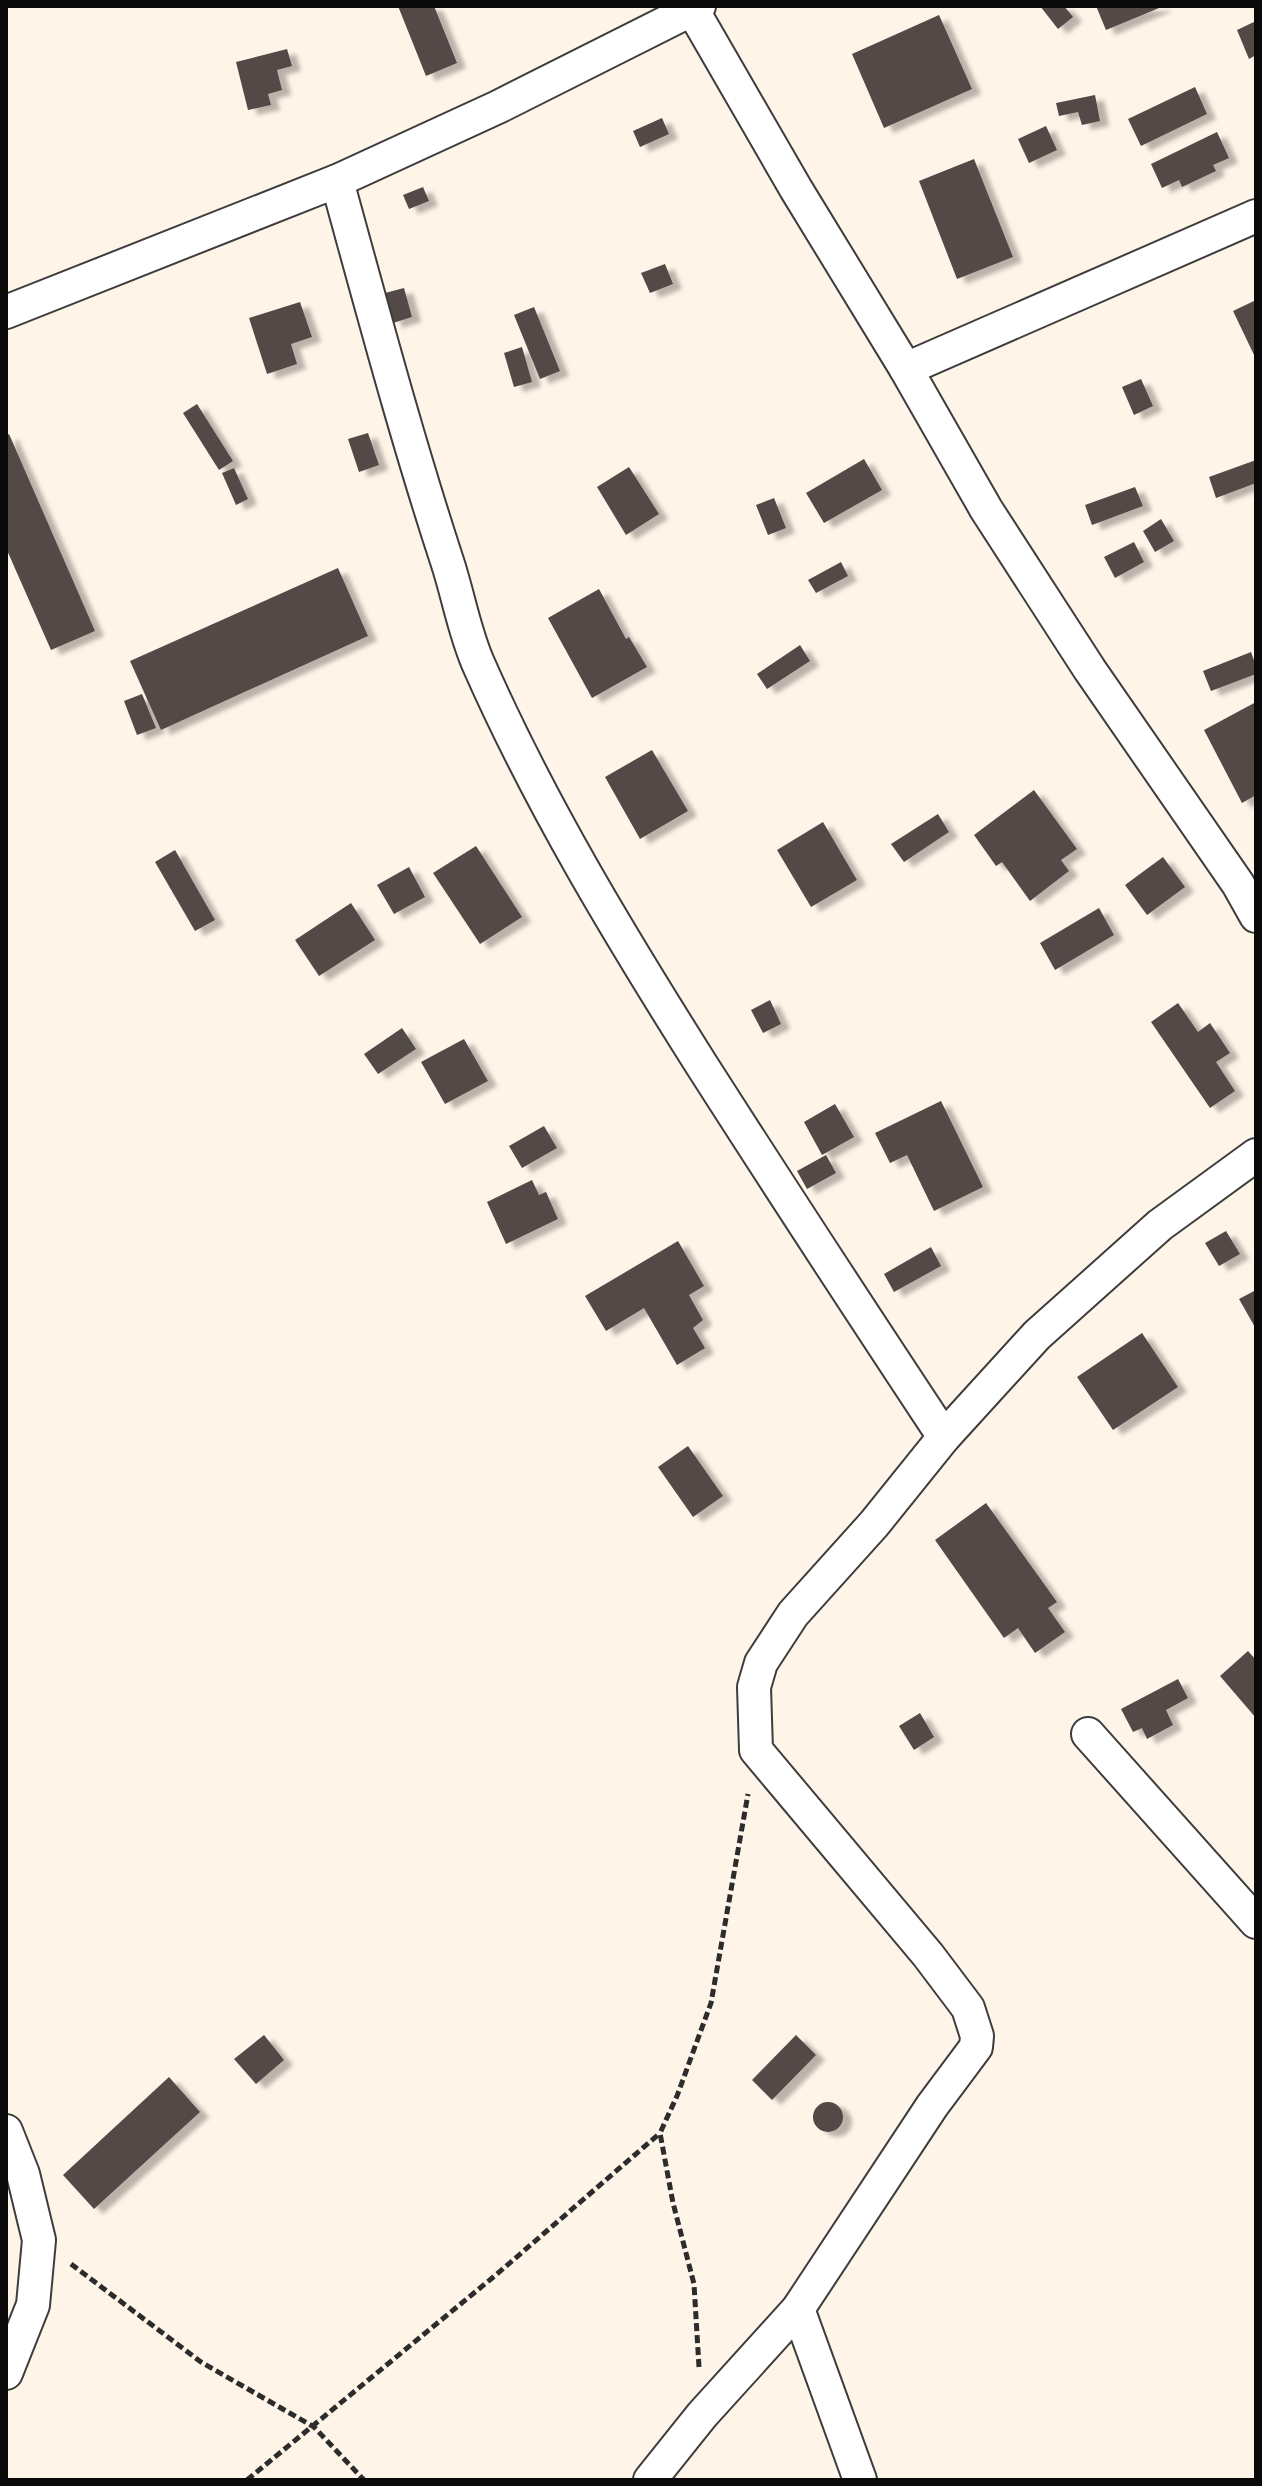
<svg xmlns="http://www.w3.org/2000/svg" width="1262" height="2486" font-family="'PT Serif',serif">
  <style>
    .building { fill: #534847; filter: url(#shadow) }
    .lines { fill: none; stroke-linecap: round; stroke-linejoin: round }
    .street-casing { stroke: #3d3d3d; stroke-width: 36 }
    .path { stroke: #2c2c2c; stroke-width: 5; stroke-dasharray: 8 4; stroke-linecap: butt }
    .street { stroke: #fff; stroke-width: 32 }
  </style>
  <defs>
    <filter id="shadow"><feDropShadow dx="9" dy="5" stdDeviation="2" flood-color="#0004"/></filter>
  </defs>
  <rect width="100%" height="100%" fill="#fff4e8"/>
  <g class="building">
    <path d="M398 6H434L457 63 426 76Z"/>
    <path d="M1040 6H1064L1073 17 1058 29Z"/>
    <path d="M1096 6H1164L1106 30Z"/>
    <path d="M939 15 972 89 884 128 852 54Z"/>
    <path d="M1256 21V55L1249 59 1237 30Z"/>
    <path d="M287 49 292 66 277 70 282 90 268 94 271 105 248 110 236 62Z"/>
    <path d="M1195 87 1207 114 1141 146 1128 119Z"/>
    <path d="M1095 95 1100 121 1082 125 1078 112 1059 116 1056 103Z"/>
    <path d="M662 118 669 134 640 147 633 131Z"/>
    <path d="M1046 126 1057 150 1029 163 1018 139Z"/>
    <path d="M1217 132 1229 158 1213 165 1216 171 1182 187 1179 180 1162 188 1151 164Z"/>
    <path d="M974 159 1013 257 957 279 919 181Z"/>
    <path d="M423 187 429 201 409 209 403 195Z"/>
    <path d="M665 264 673 284 650 293 641 273Z"/>
    <path d="M404 288 412 317 393 323 385 293Z"/>
    <path d="M1256 300V359L1233 311Z"/>
    <path d="M300 302 312 337 291 344 297 364 267 374 249 318Z"/>
    <path d="M534 307 560 371 540 379 514 315Z"/>
    <path d="M522 347 532 382 514 387 504 353Z"/>
    <path d="M1141 379 1153 406 1134 415 1122 387Z"/>
    <path d="M197 404 233 461 219 470 183 413Z"/>
    <path d="M368 433 379 465 359 472 348 439Z"/>
    <path d="M9 434 95 631 51 650 6 548V436Z"/>
    <path d="M864 459 882 490 824 523 806 493Z"/>
    <path d="M1256 460V483L1216 498 1209 477Z"/>
    <path d="M629 467 659 514 626 535 597 487Z"/>
    <path d="M234 468 248 499 236 505 222 473Z"/>
    <path d="M1135 487 1143 506 1092 525 1085 505Z"/>
    <path d="M774 498 786 528 768 535 756 505Z"/>
    <path d="M1161 519 1174 541 1155 552 1143 531Z"/>
    <path d="M1134 542 1144 562 1115 578 1104 557Z"/>
    <path d="M841 562 848 576 816 593 808 580Z"/>
    <path d="M338 568 368 636 161 730 130 661Z"/>
    <path d="M599 589 626 639 629 637 647 667 592 698 548 618Z"/>
    <path d="M800 645 810 661 767 689 757 674Z"/>
    <path d="M1251 652 1256 666V674L1211 691 1203 671Z"/>
    <path d="M142 694 156 728 137 735 124 701Z"/>
    <path d="M1256 702V795L1242 803 1204 730Z"/>
    <path d="M652 750 688 811 640 839 605 777Z"/>
    <path d="M1034 790 1077 849 1061 860 1069 871 1030 901 1002 862 996 866 974 835Z"/>
    <path d="M938 814 949 832 904 862 891 844Z"/>
    <path d="M823 822 857 880 811 907 777 850Z"/>
    <path d="M476 846 522 917 480 944 433 873Z"/>
    <path d="M175 850 215 920 195 931 155 862Z"/>
    <path d="M1163 857 1185 887 1147 915 1125 885Z"/>
    <path d="M409 867 425 897 394 914 377 885Z"/>
    <path d="M351 903 375 940 319 976 295 940Z"/>
    <path d="M1099 908 1114 935 1055 970 1040 943Z"/>
    <path d="M770 1000 781 1024 763 1033 751 1010Z"/>
    <path d="M1178 1003 1198 1032 1210 1023 1230 1053 1216 1062 1235 1091 1210 1108 1151 1022Z"/>
    <path d="M402 1028 416 1049 378 1074 364 1054Z"/>
    <path d="M464 1039 488 1081 445 1104 421 1062Z"/>
    <path d="M941 1101 983 1187 934 1211 907 1155 890 1163 875 1133Z"/>
    <path d="M835 1104 854 1137 822 1155 804 1122Z"/>
    <path d="M544 1126 557 1148 522 1168 509 1146Z"/>
    <path d="M826 1155 836 1173 807 1189 797 1171Z"/>
    <path d="M532 1180 539 1195 546 1192 558 1219 506 1244 487 1202Z"/>
    <path d="M1226 1231 1240 1254 1219 1266 1205 1243Z"/>
    <path d="M678 1241 704 1286 689 1295 703 1320 693 1328 705 1348 677 1365 644 1308 606 1331 585 1296Z"/>
    <path d="M931 1247 941 1266 894 1292 884 1274Z"/>
    <path d="M1256 1290V1329L1239 1299Z"/>
    <path d="M1142 1333 1178 1387 1113 1430 1077 1377Z"/>
    <path d="M688 1446 723 1496 693 1517 658 1467Z"/>
    <path d="M986 1503 1057 1602 1048 1608 1065 1632 1035 1653 1018 1628 1004 1638 935 1540Z"/>
    <path d="M1248 1651 1256 1660V1718L1220 1676Z"/>
    <path d="M1178 1679 1188 1698 1166 1710 1173 1725 1147 1739 1142 1728 1133 1732 1121 1709Z"/>
    <path d="M920 1713 934 1737 914 1750 899 1726Z"/>
    <path d="M264 2035 284 2060 256 2084 234 2059Z"/>
    <path d="M796 2035 816 2055 772 2100 752 2080Z"/>
    <path d="M169 2077 200 2112 94 2209 63 2175Z"/>
    <circle cx="828" cy="2117" r="15"/>
  </g>
  <g class="lines">
    <defs>
      <g id="street">
        <path d="M692 9 796 189 906 369 986 509 1090 670 1238 884 1256 916"/>
        <path d="M337 181C372 308 406 436 447 561 458 594 464 631 478 663 540 804 619 934 701 1064 781 1189 862 1313 944 1437"/>
        <path d="M6 312 337 181 498 107 699 6"/>
        <path d="M906 369 1256 216"/>
        <path d="M1088 1734 1256 1922"/>
        <path d="M6 2131 23 2174 39 2240 33 2305 6 2373"/>
        <path d="M798 2309 860 2480"/>
        <path d="M650 2480 702 2415 798 2309 932 2106 976 2047 977 2036 968 2008 928 1955 756 1750 754 1687 761 1663 793 1614 874 1524 944 1437 1037 1335 1160 1225 1256 1155"/>
      </g>
    </defs>
    <use href="#street" class="street-casing"/>
    <g class="path">
      <path d="M71 2264 201 2362 314 2427 364 2480"/>
      <path d="M699 2367 694 2284 673 2203 660 2133 677 2096 711 2003 748 1794"/>
      <path d="M247 2480 497 2274 659 2134"/>
    </g>
    <use href="#street" class="street"/>
  </g>
  <rect width="1262" height="2486" fill="none" stroke="#0a0a0a" stroke-width="16"/>
</svg>
